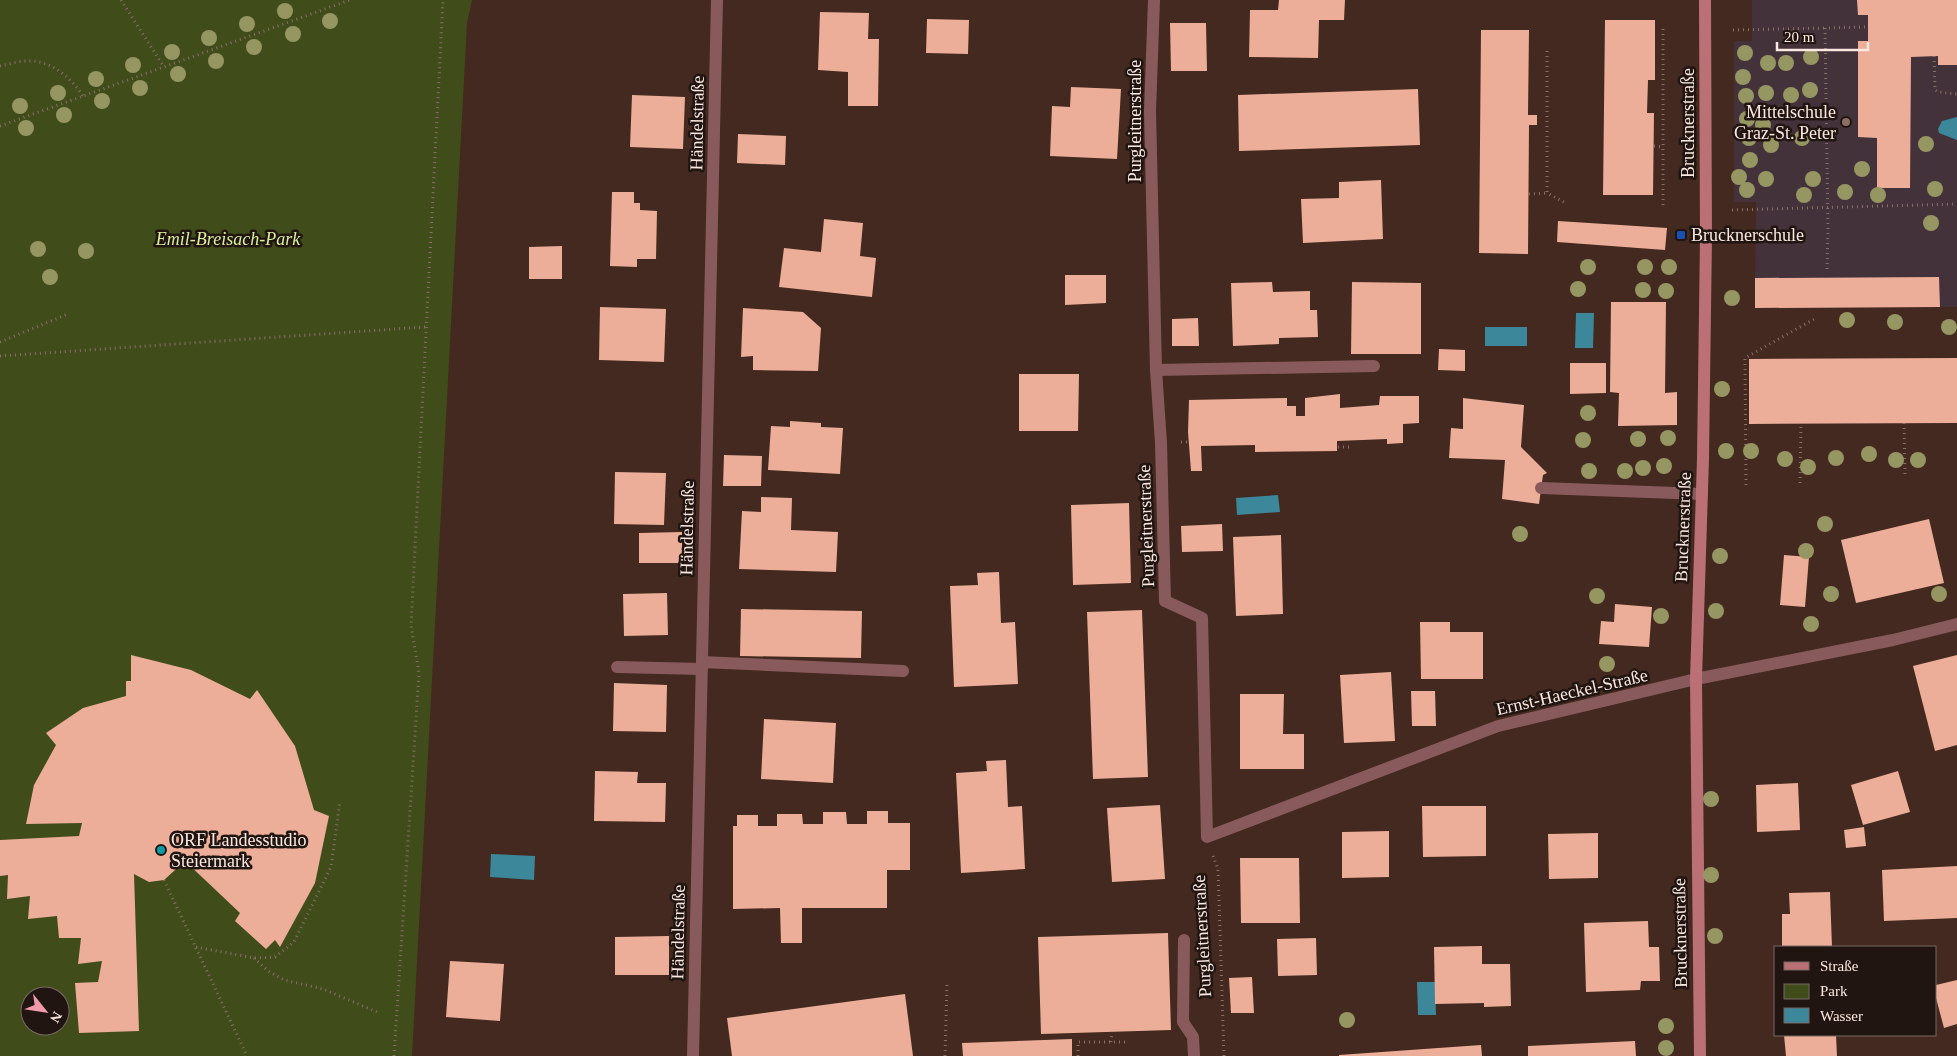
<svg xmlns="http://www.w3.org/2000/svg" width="1957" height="1056" font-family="Georgia,serif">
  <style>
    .education { fill: #44323b }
    .green { fill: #414c1b; fill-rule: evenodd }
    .water { fill: #3c879a }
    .building { fill: #ecae98 }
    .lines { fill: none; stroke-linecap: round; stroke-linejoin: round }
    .path { stroke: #877067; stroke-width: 3; stroke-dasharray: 1 4; stroke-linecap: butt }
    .service { stroke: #895a5c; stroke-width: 12 }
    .minor { stroke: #895a5c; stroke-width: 12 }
    .secondary { stroke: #ba7074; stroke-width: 12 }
    .tree { fill: #969663 }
    .education-dot { fill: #8d6e63; stroke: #211511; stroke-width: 2 }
    .transit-dot { fill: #1a4fb4; stroke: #211511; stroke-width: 2 }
    .culture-dot { fill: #0f9aa8; stroke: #211511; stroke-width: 2 }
    .labels { text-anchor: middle; stroke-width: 5; stroke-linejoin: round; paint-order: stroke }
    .poi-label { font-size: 18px; fill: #fae8e1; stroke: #211511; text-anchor: start }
    .street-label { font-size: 18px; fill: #fae8e1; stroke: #211511 }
    .park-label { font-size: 18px; font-style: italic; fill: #d9ef9b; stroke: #211511 }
  </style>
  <rect width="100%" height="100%" fill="#43291f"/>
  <path class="education" d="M1752 0H1957V307L1755 308 1756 202H1734V41H1752Z"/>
  <path class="green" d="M0 0H472L467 23 412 1056H0ZM30 996H60V1026H30Z"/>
  <g class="water">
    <path d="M1957 117V140L1939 133 1938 129 1942 121Z"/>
    <path d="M1576 313H1594L1593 348H1575Z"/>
    <rect x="1485" y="327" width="42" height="19"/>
    <path d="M1278 495 1280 512 1237 515 1236 498Z"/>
    <path d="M491 854 535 856 534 880 490 877Z"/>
    <path d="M1417 982H1435L1436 1015H1418Z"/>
  </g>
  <g class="building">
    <path d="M1279 0H1345L1344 20H1319L1318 58 1249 57 1250 10H1278Z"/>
    <path d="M1857 0H1957V65H1938V56L1911 57 1910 188H1877V138L1858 137V41H1868V15H1858Z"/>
    <path d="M820 12 869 13 868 39H879L878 106H848V72L818 70Z"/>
    <path d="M927 19 969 20 968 54 926 53Z"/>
    <path d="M1605 20H1655V80H1648L1647 113H1654L1653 195H1603Z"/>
    <path d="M1170 23H1206L1207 71H1171Z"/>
    <path d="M1481 30H1529L1528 115H1537V125H1529L1528 254 1479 253Z"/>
    <path d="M1071 87 1121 89 1117 159 1050 156 1052 106 1070 107Z"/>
    <path d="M1418 89 1420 145 1239 151 1238 95Z"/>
    <path d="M632 95 685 97 683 149 630 147Z"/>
    <path d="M738 134 786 136 785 165 737 163Z"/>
    <path d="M1381 180 1383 239 1303 243 1301 199 1339 198V182Z"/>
    <path d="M612 192H634V203H640V210L657 211 656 259H637V267L610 266Z"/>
    <path d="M824 219 863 223 860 256 876 258 872 297 779 287 784 248 821 252Z"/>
    <path d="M1558 221 1667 228 1665 250 1557 242Z"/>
    <path d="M562 246V279H529V247Z"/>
    <path d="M1065 275H1106V303L1065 305Z"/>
    <path d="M1939 277 1940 307 1755 308V278Z"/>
    <path d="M1272 282 1273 292 1310 291V310H1317L1318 337 1279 338V344L1233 346 1231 283Z"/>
    <path d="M1352 282 1421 283V354H1351Z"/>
    <path d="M1611 302H1666L1665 393 1677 392V425L1618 426 1619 393 1610 392Z"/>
    <path d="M600 307 666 309 664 362 599 360Z"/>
    <path d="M743 308 803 312 821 328 818 371 753 370V356L741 357Z"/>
    <path d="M1198 318 1199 346H1172V319Z"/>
    <path d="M1439 349 1465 350V371L1438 370Z"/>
    <path d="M1957 358V423L1749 424V359Z"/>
    <path d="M1570 363H1606V393L1570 394Z"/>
    <path d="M1019 374H1079L1078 431H1019Z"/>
    <path d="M1340 394V408L1379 405 1380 396H1419V423L1403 424V443L1387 444V439L1337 441V451L1255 452V445L1201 446 1202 471H1191L1188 432 1189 400 1287 398V406H1296V416H1305V398Z"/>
    <path d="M1463 398 1524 405 1521 447 1547 473 1543 475 1539 504 1502 499 1505 460 1449 458 1451 428 1463 429Z"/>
    <path d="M790 421 821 423V427L843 428 840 474 768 470 771 426 790 427Z"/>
    <path d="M724 455 762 456 761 486H723Z"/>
    <path d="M615 472 666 473 664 525 614 524Z"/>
    <path d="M761 497 792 498 791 530 838 532 836 572 739 569 742 511 761 512Z"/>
    <path d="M1129 503 1131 583 1073 585 1071 505Z"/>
    <path d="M1929 519 1944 583 1856 603 1841 540Z"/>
    <path d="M1222 524 1223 551 1182 552 1181 526Z"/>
    <path d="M682 532V563H639V533Z"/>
    <path d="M1281 535 1283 614 1236 616 1233 537Z"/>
    <path d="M1784 555 1809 557 1805 607 1780 605Z"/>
    <path d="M999 572 1001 623 1015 622 1018 684 954 687 950 586 978 585 977 573Z"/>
    <path d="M667 593 668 635 624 636 623 594Z"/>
    <path d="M1615 604 1652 607 1649 647 1599 644 1601 621 1614 622Z"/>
    <path d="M741 609 862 611 861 658 740 656Z"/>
    <path d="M1142 610 1148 777 1093 779 1087 612Z"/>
    <path d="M1420 622H1450V632H1483V679H1421Z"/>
    <path d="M131 655 191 670 250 699 257 690 295 746 314 810 329 816 315 883 280 947 275 940 266 949 235 921 240 913 185 861 164 880 149 882 134 874 139 1031 79 1033 75 983 98 982 102 961 78 964 81 938H59L57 916 28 919 30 896 7 899 8 875 0 876V840L79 836 82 823 26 824 34 785 56 745 46 733 83 708 126 696V681H131Z"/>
    <path d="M1957 655V745L1935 751 1913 666Z"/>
    <path d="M1391 672 1395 741 1344 743 1340 675Z"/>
    <path d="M614 683 667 685 666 732 613 731Z"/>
    <path d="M1411 691H1435L1436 726H1412Z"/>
    <path d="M1240 694H1284L1283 734H1304V769H1240Z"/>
    <path d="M764 719 836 723 833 783 761 779Z"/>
    <path d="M1006 760 1008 807 1022 806 1025 869 961 873 956 773 987 771 986 761Z"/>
    <path d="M595 771 638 772 637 783H666L665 822 594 821Z"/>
    <path d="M1898 771 1910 812 1863 825 1851 785Z"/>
    <path d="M1798 783 1800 830 1757 832 1756 785Z"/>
    <path d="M1160 805 1165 879 1112 882 1107 808Z"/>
    <path d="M1422 806H1486V856L1423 857Z"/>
    <path d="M867 811H888V823H910V870H887V908H802V943H781L780 908 733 909V826H737V815H758V826H777V814H802L803 824H823V812H846L847 824H867Z"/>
    <path d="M1864 827 1866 846 1846 848 1844 830Z"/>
    <path d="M1389 831V877L1342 878V832Z"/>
    <path d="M1598 833V878L1549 879 1548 834Z"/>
    <path d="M1240 858H1299L1300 923H1241Z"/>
    <path d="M1957 866V918L1884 921 1882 870Z"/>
    <path d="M1830 892 1832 947H1782V914H1790L1789 893Z"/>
    <path d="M1648 921 1649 947H1659L1660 981H1641L1640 990 1586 992 1584 923Z"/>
    <path d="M1168 933 1171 1030 1041 1034 1038 937Z"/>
    <path d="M669 936V975H615V937Z"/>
    <path d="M1316 938 1317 975 1278 976 1277 939Z"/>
    <path d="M1482 946V964H1510L1511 1006 1484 1007V1003L1435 1004 1434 947Z"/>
    <path d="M450 961 504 964 500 1021 446 1017Z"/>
    <path d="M1252 977 1254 1013H1231L1229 978Z"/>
    <path d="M1957 980V1024L1944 1028 1936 998V985Z"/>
    <path d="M905 994 913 1056H732L727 1018Z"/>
    <path d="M1784 1035H1836L1837 1056H1786Z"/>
    <path d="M1072 1039V1056H963L962 1043Z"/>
    <path d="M1635 1041 1636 1056H1528V1046Z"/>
    <path d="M1481 1045 1482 1056H1339V1055Z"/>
  </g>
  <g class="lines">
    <g class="path">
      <path d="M121 0 164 67"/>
      <path d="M1663 29V207"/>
      <path d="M1733 30 1825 28"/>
      <path d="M1547 51V193L1564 202"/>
      <path d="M1934 56 1935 90 1938 92 1957 94"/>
      <path d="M0 66C10 64 21 60 32 61 53 62 72 79 83 96"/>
      <path d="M0 126 350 0"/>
      <path d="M1654 146 1663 147"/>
      <path d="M1529 194 1547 193"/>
      <path d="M1732 210 1957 204"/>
      <path d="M1827 269 1828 229 1825 28 1867 27"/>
      <path d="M0 342 68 314"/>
      <path d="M0 356 425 327"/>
      <path d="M1904 423 1905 478"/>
      <path d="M1181 442H1189"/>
      <path d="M1338 447H1350"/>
      <path d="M1800 483 1801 424"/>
      <path d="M1746 485 1745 358 1816 318"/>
      <path d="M1213 856 1218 869 1224 1056"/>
      <path d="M164 880 247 1056"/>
      <path d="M196 947 254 958 275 957 294 942 331 867 340 801"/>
      <path d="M254 958 268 971 284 980 323 989 377 1012"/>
      <path d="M1111 1042 1112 1032"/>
      <path d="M394 1056 419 673 411 626 443 0"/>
      <path d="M945 1056 947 984"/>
      <path d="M1078 1056V1042H1126"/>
    </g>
    <g class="service">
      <path d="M1156 370 1374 366"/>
      <path d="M1541 488 1702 494"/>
      <path d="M702 662 903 671"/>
      <path d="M617 667 702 669"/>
      <path d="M1184 940 1183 1022 1193 1037 1194 1056"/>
    </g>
    <g class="minor">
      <path d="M1154 0 1150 111 1156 370 1161 443 1165 601 1202 618 1207 837 1498 726 1696 679 1893 640 1957 624"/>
      <path d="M693 1056 717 0"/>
    </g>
    <path class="secondary" d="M1700 1056 1696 679 1703 459 1706 237 1705 0"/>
  </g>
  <g class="tree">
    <circle cx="285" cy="11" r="8"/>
    <circle cx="330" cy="21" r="8"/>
    <circle cx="247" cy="24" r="8"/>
    <circle cx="293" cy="34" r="8"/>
    <circle cx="209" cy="38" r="8"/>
    <circle cx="254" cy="47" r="8"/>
    <circle cx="172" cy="52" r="8"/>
    <circle cx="1745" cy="53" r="8"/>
    <circle cx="1811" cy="57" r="8"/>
    <circle cx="216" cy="61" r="8"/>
    <circle cx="1768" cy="63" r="8"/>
    <circle cx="1786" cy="63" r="8"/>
    <circle cx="133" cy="65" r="8"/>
    <circle cx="178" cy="74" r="8"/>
    <circle cx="1743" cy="77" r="8"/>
    <circle cx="96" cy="79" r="8"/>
    <circle cx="140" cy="88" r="8"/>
    <circle cx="1810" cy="90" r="8"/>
    <circle cx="58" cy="93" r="8"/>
    <circle cx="1766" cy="93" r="8"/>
    <circle cx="1791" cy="95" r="8"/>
    <circle cx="1746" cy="96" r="8"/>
    <circle cx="102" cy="101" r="8"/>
    <circle cx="20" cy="106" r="8"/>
    <circle cx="64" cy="115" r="8"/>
    <circle cx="1747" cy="119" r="8"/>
    <circle cx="1763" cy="125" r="8"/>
    <circle cx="26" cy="128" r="8"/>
    <circle cx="1749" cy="138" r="8"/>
    <circle cx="1802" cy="138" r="8"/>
    <circle cx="1926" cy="144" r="8"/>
    <circle cx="1771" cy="145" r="8"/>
    <circle cx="1750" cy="160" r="8"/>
    <circle cx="1862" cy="169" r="8"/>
    <circle cx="1739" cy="177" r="8"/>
    <circle cx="1766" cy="179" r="8"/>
    <circle cx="1813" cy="179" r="8"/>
    <circle cx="1935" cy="189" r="8"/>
    <circle cx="1747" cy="190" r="8"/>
    <circle cx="1845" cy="192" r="8"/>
    <circle cx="1804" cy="195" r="8"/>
    <circle cx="1878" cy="195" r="8"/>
    <circle cx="1931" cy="223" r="8"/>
    <circle cx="38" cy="249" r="8"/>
    <circle cx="86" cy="251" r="8"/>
    <circle cx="1588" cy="267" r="8"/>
    <circle cx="1645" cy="267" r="8"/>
    <circle cx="1669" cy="267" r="8"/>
    <circle cx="50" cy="277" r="8"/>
    <circle cx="1578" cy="289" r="8"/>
    <circle cx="1643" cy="290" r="8"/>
    <circle cx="1666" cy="291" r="8"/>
    <circle cx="1732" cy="298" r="8"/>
    <circle cx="1847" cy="320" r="8"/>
    <circle cx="1895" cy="322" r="8"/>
    <circle cx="1949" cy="327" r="8"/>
    <circle cx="1722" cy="389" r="8"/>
    <circle cx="1588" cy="413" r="8"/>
    <circle cx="1668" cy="438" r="8"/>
    <circle cx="1638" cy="439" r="8"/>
    <circle cx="1583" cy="440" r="8"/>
    <circle cx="1726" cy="451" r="8"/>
    <circle cx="1751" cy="451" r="8"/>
    <circle cx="1869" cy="454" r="8"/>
    <circle cx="1836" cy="458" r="8"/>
    <circle cx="1785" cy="459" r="8"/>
    <circle cx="1896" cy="460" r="8"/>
    <circle cx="1918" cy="460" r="8"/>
    <circle cx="1664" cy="466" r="8"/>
    <circle cx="1808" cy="467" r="8"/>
    <circle cx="1643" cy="468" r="8"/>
    <circle cx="1589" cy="471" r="8"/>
    <circle cx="1625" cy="471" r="8"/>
    <circle cx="1825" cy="524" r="8"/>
    <circle cx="1520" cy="534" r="8"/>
    <circle cx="1806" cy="551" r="8"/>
    <circle cx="1720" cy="556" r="8"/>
    <circle cx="1831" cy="594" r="8"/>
    <circle cx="1939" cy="594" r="8"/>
    <circle cx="1597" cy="596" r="8"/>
    <circle cx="1716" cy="611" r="8"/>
    <circle cx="1661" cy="616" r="8"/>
    <circle cx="1811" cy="624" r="8"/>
    <circle cx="1607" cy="664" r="8"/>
    <circle cx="1711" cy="799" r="8"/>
    <circle cx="1711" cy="875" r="8"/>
    <circle cx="1715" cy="936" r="8"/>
    <circle cx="1347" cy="1020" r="8"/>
    <circle cx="1666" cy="1026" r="8"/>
    <circle cx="1666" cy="1048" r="8"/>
  </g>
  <circle class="education-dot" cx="1846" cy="122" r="5"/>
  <rect class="transit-dot" x="1676" y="230" width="10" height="10" rx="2.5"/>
  <circle class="culture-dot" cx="161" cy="850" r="5"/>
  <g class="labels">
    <g class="poi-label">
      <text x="1836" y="118" text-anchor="end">Mittelschule<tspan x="1836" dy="21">Graz-St. Peter</tspan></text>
      <text x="1691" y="241">Brucknerschule</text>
      <text x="171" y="846">ORF Landesstudio<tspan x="171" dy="21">Steiermark</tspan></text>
    </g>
    <g class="street-label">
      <text transform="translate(1135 121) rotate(-90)" y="6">Purgleitnerstraße</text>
      <text transform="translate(697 123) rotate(-89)" y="6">Händelstraße</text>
      <text transform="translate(1688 123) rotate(-90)" y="6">Brucknerstraße</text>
      <text transform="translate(1146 526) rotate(-92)" y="6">Purgleitnerstraße</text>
      <text transform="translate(1683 527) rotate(-88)" y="6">Brucknerstraße</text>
      <text transform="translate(687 528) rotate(-89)" y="6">Händelstraße</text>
      <text transform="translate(1572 692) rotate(-13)" y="6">Ernst-Haeckel-Straße</text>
      <text transform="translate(678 932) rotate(-89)" y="6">Händelstraße</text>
      <text transform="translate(1680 933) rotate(-91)" y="6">Brucknerstraße</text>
      <text transform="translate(1202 936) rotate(-93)" y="6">Purgleitnerstraße</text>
    </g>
    <g class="park-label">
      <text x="228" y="245">Emil-Breisach-Park</text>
    </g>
  </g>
  <rect x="1774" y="946" width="162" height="90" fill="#211511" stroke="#786964"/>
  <rect x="1784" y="962" width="25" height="8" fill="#ba7074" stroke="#786964"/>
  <text x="1820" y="971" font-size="15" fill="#fae8e1">Straße</text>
  <rect x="1784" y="984" width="25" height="15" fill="#414c1b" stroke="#786964"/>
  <text x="1820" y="996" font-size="15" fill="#fae8e1">Park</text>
  <rect x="1784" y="1008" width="25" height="15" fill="#3c879a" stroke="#786964"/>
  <text x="1820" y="1021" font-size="15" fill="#fae8e1">Wasser</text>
  <g transform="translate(45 1011) rotate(120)"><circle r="24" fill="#211511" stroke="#786964"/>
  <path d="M0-4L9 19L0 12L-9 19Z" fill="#f29aac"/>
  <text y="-8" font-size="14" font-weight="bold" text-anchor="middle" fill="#fae8e1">N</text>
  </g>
  <path d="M1777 42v8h91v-8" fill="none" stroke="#fae8e1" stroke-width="2.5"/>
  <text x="1784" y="42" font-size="15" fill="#fae8e1" stroke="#211511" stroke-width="4" paint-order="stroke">20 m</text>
</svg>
